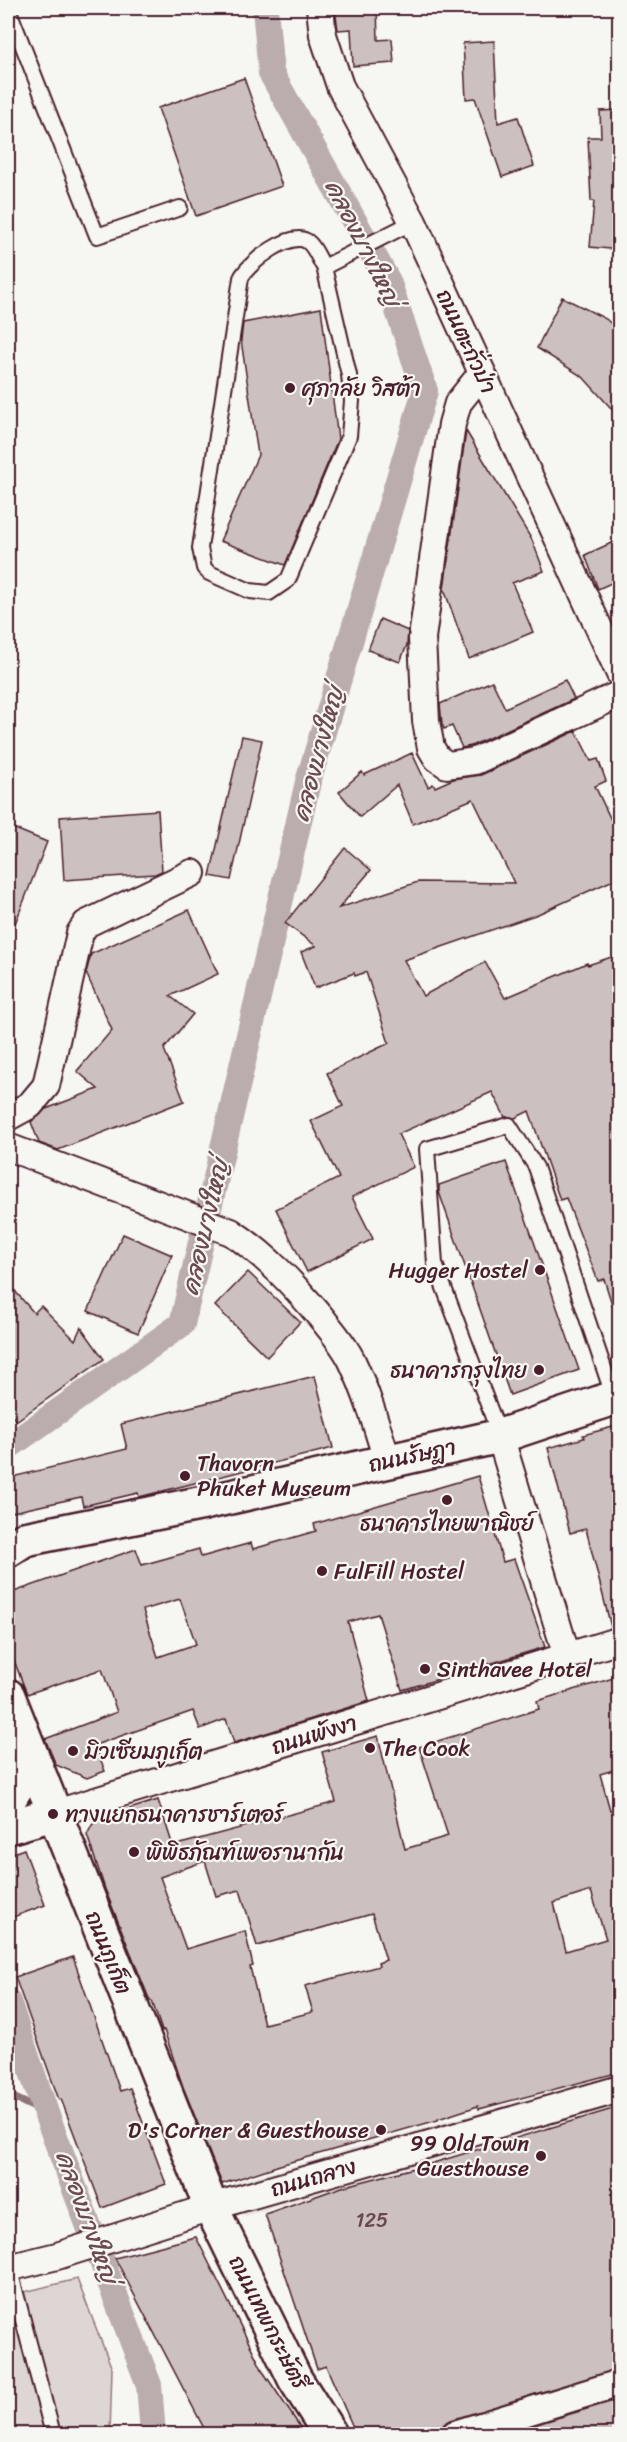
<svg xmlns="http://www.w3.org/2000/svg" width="627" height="2442" font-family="Sriracha,'Playpen Sans Thai',sans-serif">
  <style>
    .built { fill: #e9e6e3 }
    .green { fill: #ddd6d5; stroke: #947a80; stroke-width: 1.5 }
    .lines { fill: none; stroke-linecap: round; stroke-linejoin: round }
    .stream { stroke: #8e747a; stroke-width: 8 }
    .canal { stroke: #bbadae; stroke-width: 26 }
    .building { fill: #ccc1c0; stroke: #4a1f2b; stroke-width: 1.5; fill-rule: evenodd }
    .lane-casing { stroke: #4a1f2b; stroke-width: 18 }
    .street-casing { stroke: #4a1f2b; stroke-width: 30 }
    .secondary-casing { stroke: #4a1f2b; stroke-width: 38 }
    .primary-casing { stroke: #4a1f2b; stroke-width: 38 }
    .lane { stroke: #f6f6f2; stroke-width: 14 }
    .street { stroke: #f6f6f2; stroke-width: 26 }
    .secondary { stroke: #f6f6f2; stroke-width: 33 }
    .primary { stroke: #f6f6f2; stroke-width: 33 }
    .poi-dot { fill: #4a1f2b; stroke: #f6f6f2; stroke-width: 2 }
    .labels { text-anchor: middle; stroke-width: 4.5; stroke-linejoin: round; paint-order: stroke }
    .number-label { font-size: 20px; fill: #6a4850 }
    .street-label { font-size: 22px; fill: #4a1f2b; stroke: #f6f6f2 }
    .poi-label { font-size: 22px; fill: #4a1f2b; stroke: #f6f6f2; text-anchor: start }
    .water-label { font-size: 24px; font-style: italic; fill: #6c4a52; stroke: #f6f6f2 }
  </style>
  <rect width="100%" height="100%" fill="#f6f6f2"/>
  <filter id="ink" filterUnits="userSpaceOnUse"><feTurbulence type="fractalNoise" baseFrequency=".0167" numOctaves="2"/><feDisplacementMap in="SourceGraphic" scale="12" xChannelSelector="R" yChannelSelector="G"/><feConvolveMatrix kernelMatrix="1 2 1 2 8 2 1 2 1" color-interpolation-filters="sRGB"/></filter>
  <g filter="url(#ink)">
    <path class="built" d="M619 2072V2106L245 2216 233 2183Z"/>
    <path class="green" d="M77 2279 112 2369 110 2434H8V2296Z"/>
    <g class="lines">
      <path class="stream" d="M8 2095 46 2113"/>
      <g class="canal">
        <path d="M8 1447 182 1324 308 782 425 391 388 281 271 73 265 8"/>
        <path d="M8 2002 46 2113 149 2385 153 2434"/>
      </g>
    </g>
    <g class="building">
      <path d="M335 8H377L378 40 392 39 394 63 353 66 351 29 338 30Z"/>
      <path d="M494 41 498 123 518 117 534 166 502 177 475 98 466 99 463 43Z"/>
      <path d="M244 78 282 186 196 216 158 108Z"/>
      <path d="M620 110V250L590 247 594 201H591L588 137H601L600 111Z"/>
      <path d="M562 297 606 319 620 332V418L583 377 537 348Z"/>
      <path d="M321 308 338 439 285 565 220 541 258 455 241 340 243 323Z"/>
      <path d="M466 431 532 540 544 571 512 583 533 632 469 659 444 589Z"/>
      <path d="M620 539V579L598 589 585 555Z"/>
      <path d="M380 619 408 631 407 645 400 662 368 650Z"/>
      <path d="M565 680 574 699 471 746 462 748 452 726 444 729 442 724 440 704 492 681 505 708Z"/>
      <path d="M576 731 591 761 598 759 606 781 595 786 620 839V877L538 914 404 960 423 996 485 962 505 998 587 963 588 965 620 954V1313L615 1314 604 1279 598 1281 566 1198 560 1200 529 1111 515 1118 505 1117 492 1092 398 1134 414 1167 352 1197 373 1239 307 1272 276 1209 339 1178 311 1121 343 1106 327 1073 389 1043 366 972 355 976 354 973 315 988 301 952 316 946 285 923 345 848 371 870 339 908 418 882 514 883 473 799 413 824 397 785 360 817 339 792 362 772 364 775 412 753 428 787 433 784 435 787 453 779 481 775Z"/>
      <path d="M242 736 262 740 231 880 210 876Z"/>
      <path d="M158 810 162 871 155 874 64 880 60 817Z"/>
      <path d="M8 826 47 842 9 939H8Z"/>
      <path d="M189 910 218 974 170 996 193 1014 164 1049 184 1101 58 1150 39 1143 31 1122 46 1109 98 1089 77 1071 112 1030 86 973 91 954Z"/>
      <path d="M506 1162 579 1370 510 1395 439 1192V1185Z"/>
      <path d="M123 1234 172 1255 138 1333 88 1311Z"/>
      <path d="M248 1272 300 1322 267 1357 215 1306Z"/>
      <path d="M8 1283 34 1313 41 1306 75 1340 81 1327 104 1359 16 1421 8 1410Z"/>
      <path d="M315 1376 333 1448 139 1497 138 1493 83 1506 81 1497 8 1513V1478L127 1449 121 1424Z"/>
      <path d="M620 1425V1625L611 1627 586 1529 570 1533 548 1448 584 1438 583 1435Z"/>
      <path d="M478 1476 503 1562 514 1559 545 1647 402 1690 378 1614 348 1622 369 1701 234 1743 226 1719 200 1729 193 1711 95 1745 105 1771 87 1778 56 1765 45 1739 117 1712 102 1669 27 1694 8 1645V1594L136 1549 142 1565 199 1549 201 1557 251 1543 253 1549 316 1531 314 1524ZM180 1599 196 1644 158 1657 143 1610Z"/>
      <path d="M620 1676V1768L600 1774 610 1810 620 1807V2072L479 2109 478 2106 438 2119V2120L280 2165 222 2184 183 2087 164 2030 162 2031 152 2001H150L105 1889 87 1835 92 1825 104 1817 158 1800 173 1846 336 1802 322 1752 378 1736 405 1849 448 1836 419 1747 539 1709 537 1701ZM205 1861 216 1896 240 1890 257 1946 372 1914 386 1960 378 1963 379 1966 305 1986 313 2012 264 2024 250 1967 253 1966 245 1931 186 1949 160 1877ZM591 1891 606 1939 566 1951 554 1903Z"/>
      <path d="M24 1849 45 1905 8 1919V1855Z"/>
      <path d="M73 1957 120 2091 130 2088 166 2184 102 2208 61 2099 59 2100 15 1977Z"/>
      <path d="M616 2108 620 2122V2368L451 2420 444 2424 440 2434H356L326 2366 317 2369 265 2214 342 2187 433 2163Z"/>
      <path d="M196 2237 264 2373 305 2434H207L115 2258Z"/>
      <path d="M620 2399V2434H504Z"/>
    </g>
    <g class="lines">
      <defs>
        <g id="lane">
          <path d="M8 8 97 236 180 208"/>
          <path d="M324 267C319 260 315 247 308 242 292 229 248 263 241 278L200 548 204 568 209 573 250 591 269 593 288 580 349 436 352 401 349 375 324 267 413 222"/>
          <path d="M500 1436 435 1264 427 1149 509 1125 536 1167 614 1398"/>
          <path d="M9 2267 53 2434"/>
        </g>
        <g id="street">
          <path d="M320 8 323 35 340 86 413 222 620 674"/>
          <path d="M482 373 458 403 452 424 422 638 426 721 431 748 437 758 447 765 475 761 620 694"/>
          <path d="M8 1117 30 1105 46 1086 80 933 86 924 192 873"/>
          <path d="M8 1147 231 1232C266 1255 293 1284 320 1316 331 1330 344 1344 352 1361 367 1393 377 1427 387 1460"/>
          <path d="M500 1436 567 1656"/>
          <path d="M53 1814 620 1640"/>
          <path d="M8 2268 57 2256 211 2207 620 2089"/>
          <path d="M455 2434 620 2383"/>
        </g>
        <g id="secondary">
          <path d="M25 1539 204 1503 500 1436 620 1396"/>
          <path d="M8 1801 32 1761"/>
          <path d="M8 1827 53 1814"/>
        </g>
        <g id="primary">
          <path d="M8 1550 25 1539"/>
          <path d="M8 1696 211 2207 295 2379 330 2434"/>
        </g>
      </defs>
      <use href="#lane" class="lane-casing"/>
      <use href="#street" class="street-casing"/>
      <use href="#secondary" class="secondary-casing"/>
      <use href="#primary" class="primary-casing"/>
      <use href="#lane" class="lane"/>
      <use href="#street" class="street"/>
      <use href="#secondary" class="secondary"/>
      <use href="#primary" class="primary"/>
    </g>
  </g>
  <g class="poi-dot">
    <circle cx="290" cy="388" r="6"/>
    <circle cx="540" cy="1270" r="6"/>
    <circle cx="539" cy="1370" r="6"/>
    <circle cx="185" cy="1476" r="6"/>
    <circle cx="447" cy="1500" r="6"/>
    <circle cx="322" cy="1571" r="6"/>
    <circle cx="425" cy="1669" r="6"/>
    <circle cx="370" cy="1748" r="6"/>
    <circle cx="73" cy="1751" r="6"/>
    <circle cx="53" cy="1814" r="6"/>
    <circle cx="134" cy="1852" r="6"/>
    <circle cx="381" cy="2130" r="6"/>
    <circle cx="541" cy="2156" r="6"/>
  </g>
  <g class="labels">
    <g class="number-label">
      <text x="372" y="2227">125</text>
    </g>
    <g class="street-label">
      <text transform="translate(467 341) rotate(65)" y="8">ถนนตะกั่วป่า</text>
      <text transform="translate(412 1455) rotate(-12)" y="8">ถนนรัษฎา</text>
      <text transform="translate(314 1734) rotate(-17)" y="8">ถนนพังงา</text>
      <text transform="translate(109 1952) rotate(68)" y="8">ถนนภูเก็ต</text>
      <text transform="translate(313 2177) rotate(-16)" y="8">ถนนถลาง</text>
      <text transform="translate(269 2322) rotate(63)" y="8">ถนนเทพกระษัตรี</text>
    </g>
    <g class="poi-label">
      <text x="302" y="396">ศุภาลัย วิสต้า</text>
      <text x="528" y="1278" text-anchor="end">Hugger Hostel</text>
      <text x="527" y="1378" text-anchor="end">ธนาคารกรุงไทย</text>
      <text x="197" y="1471">Thavorn<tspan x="197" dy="25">Phuket Museum</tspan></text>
      <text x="447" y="1531" text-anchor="middle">ธนาคารไทยพาณิชย์</text>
      <text x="334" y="1579">FulFill Hostel</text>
      <text x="437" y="1677">Sinthavee Hotel</text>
      <text x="382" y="1756">The Cook</text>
      <text x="85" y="1759">มิวเซียมภูเก็ต</text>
      <text x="65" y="1822">ทางแยกธนาคารชาร์เตอร์</text>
      <text x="146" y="1860">พิพิธภัณฑ์เพอรานากัน</text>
      <text x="369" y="2138" text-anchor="end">D's Corner &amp; Guesthouse</text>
      <text x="529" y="2151" text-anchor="end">99 Old Town<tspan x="529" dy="25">Guesthouse</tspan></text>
    </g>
    <g class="water-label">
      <text transform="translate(363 243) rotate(63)" y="8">คลองบางใหญ่</text>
      <text transform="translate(318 754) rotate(-75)" y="8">คลองบางใหญ่</text>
      <text transform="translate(205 1227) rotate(-77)" y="8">คลองบางใหญ่</text>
      <text transform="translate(87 2217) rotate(70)" y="8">คลองบางใหญ่</text>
    </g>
  </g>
  <rect width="627" height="2442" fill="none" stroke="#f6f6f2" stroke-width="30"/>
  <rect x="15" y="15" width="597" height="2412" fill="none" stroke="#4a1f2b" stroke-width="2" filter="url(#ink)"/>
</svg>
